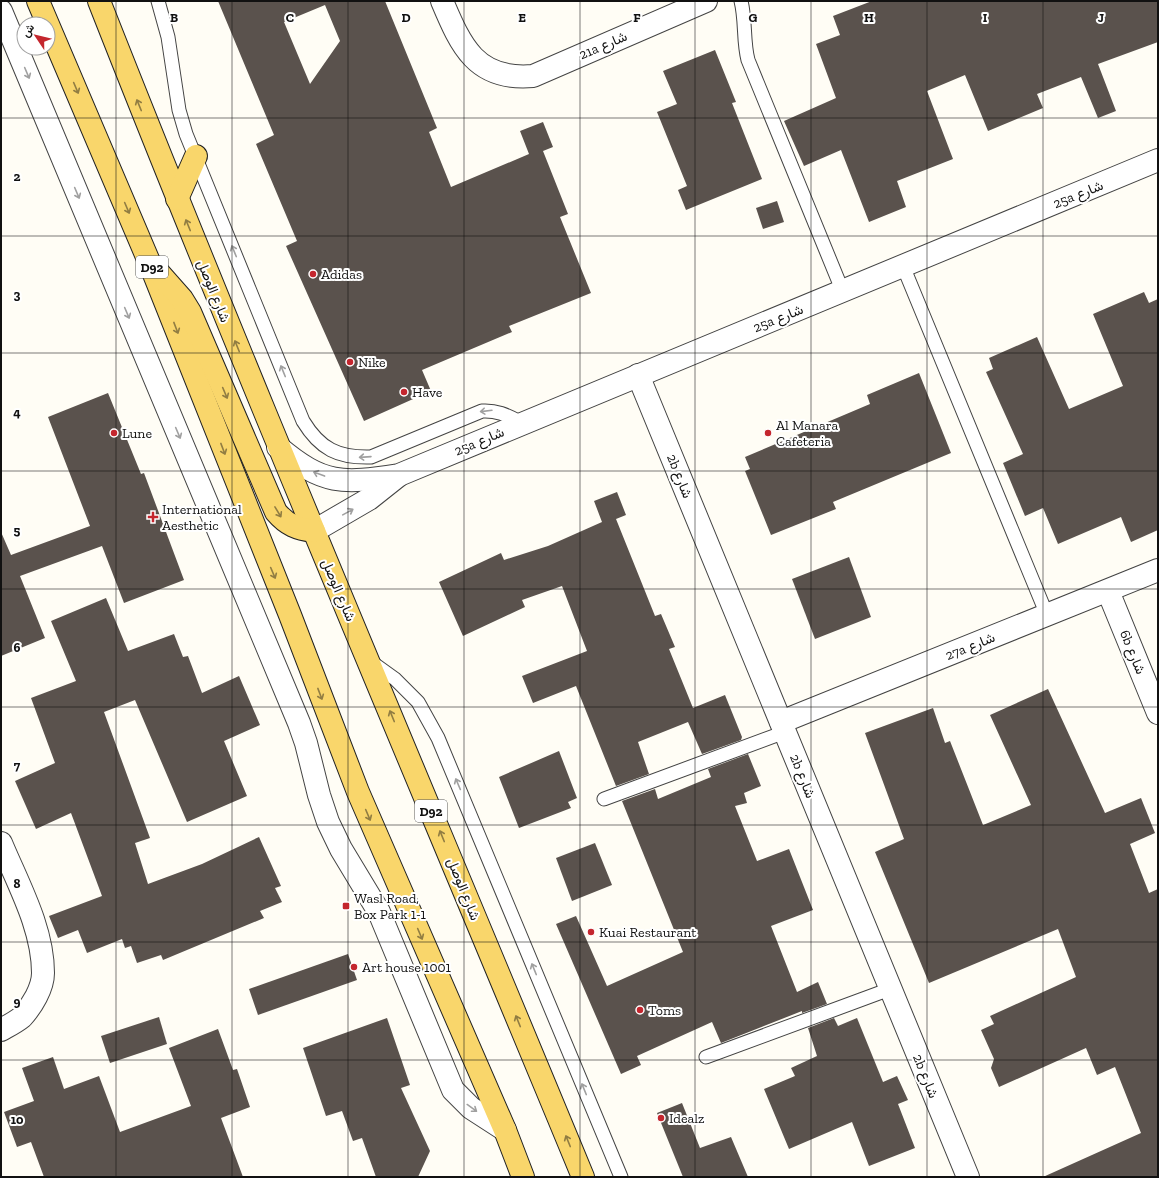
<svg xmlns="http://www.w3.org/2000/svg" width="1159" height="1178" font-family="'Zilla Slab',Vazirmatn,serif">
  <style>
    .building { fill: #5a524d; fill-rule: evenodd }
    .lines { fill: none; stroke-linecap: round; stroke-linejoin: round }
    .lane-casing { stroke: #444; stroke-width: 15 }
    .street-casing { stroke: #444; stroke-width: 24 }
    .primary-casing { stroke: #222; stroke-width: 24 }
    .lane { stroke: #fff; stroke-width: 13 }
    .street { stroke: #fff; stroke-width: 22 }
    .primary { stroke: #f9d66b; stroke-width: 22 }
    .oneway { stroke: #a0a0a0 }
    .oneway2 { stroke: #917d42 }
    .grid { fill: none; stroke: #111; stroke-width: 1; stroke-opacity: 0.55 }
    .poi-dot { fill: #c4262e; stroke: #fff; stroke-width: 1.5 }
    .labels { text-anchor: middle; stroke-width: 4; stroke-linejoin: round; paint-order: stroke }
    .shield { fill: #fff; stroke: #585858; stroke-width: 1 }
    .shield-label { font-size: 13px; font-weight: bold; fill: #111 }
    .street-label { font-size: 14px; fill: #111; stroke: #fff }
    .poi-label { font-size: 14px; fill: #111; stroke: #fff; text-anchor: start }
    .grid-label { font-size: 13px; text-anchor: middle; font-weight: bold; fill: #111; stroke: #fff; stroke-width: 4; stroke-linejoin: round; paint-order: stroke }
  </style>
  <rect width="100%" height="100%" fill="#fffdf5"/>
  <g class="building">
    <path d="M218 1H385L437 128 429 132 451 187 529 154 520 131 543 122 553 147 543 151 568 214 560 217 591 293 509 326 512 332 422 370 431 391 364 421 286 246 297 241 256 144 274 135ZM325 5 340 41 310 84 284 22Z"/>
    <path d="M872 1H1158V42L1098 64 1116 111 1098 118 1081 77 1037 94 1043 108 988 131 965 75 927 91 953 159 897 181 906 207 869 222 841 150 804 166 784 121 836 98 816 44 840 35 833 16Z"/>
    <path d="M715 50 736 102 732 103 762 179 686 210 678 190 687 186 657 112 677 104 663 71Z"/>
    <path d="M777 201 784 222 763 229 756 208Z"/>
    <path d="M1144 292 1149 303 1158 299V530L1131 542 1121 517 1058 544 1043 508 1025 516 1003 463 1023 454 986 372 993 369 989 358 1037 337 1069 409 1123 386 1093 314Z"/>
    <path d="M919 373 951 453 833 502 836 509 771 535 745 471 750 469 745 457 870 404 867 395Z"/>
    <path d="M108 393 141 474 144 473 184 580 124 603 102 546 20 576 45 638 1 656V532L11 555 90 526 48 417Z"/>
    <path d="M617 492 626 515 616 519 655 616 661 614 675 647 669 649 693 708 725 695 742 737 741 740 702 754 688 722 638 742 649 774 616 786 576 686 533 703 522 676 587 651 562 586 522 600 525 607 463 636 439 582 501 553 504 560 548 546 602 522 594 501Z"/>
    <path d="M849 557 871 617 815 639 792 579Z"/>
    <path d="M106 598 128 651 174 634 183 657 188 656 202 693 239 676 260 725 224 741 247 796 187 822 135 700 104 712 150 838 135 843 148 884 202 864 259 837 281 886 275 888 282 902 260 911 264 918 163 960 161 955 137 963 131 946 125 948 122 939 87 953 78 930 58 938 49 916 102 896 71 813 36 829 15 781 55 763 31 698 76 681 51 621Z"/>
    <path d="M1048 689 1105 813 1141 798 1155 833 1130 844 1149 893 1158 889V1177H1043L1141 1133 1115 1067 1097 1075 1086 1048 999 1087 991 1068 994 1059 981 1030 994 1024 990 1016 1076 977 1058 929 929 983 875 852 904 839 865 733 933 708 945 743 950 741 983 825 988 823 1031 805 990 715Z"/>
    <path d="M559 751 577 798 568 802 571 808 519 828 499 777Z"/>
    <path d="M748 754 761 786 744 793 747 803 735 806 757 861 789 849 813 910 771 926 797 992 818 982 827 1004 802 1013V1011L721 1043 712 1022 637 1056 641 1065 621 1074 556 924 576 916 607 986 683 952 622 801 655 789 658 799 711 777 708 769Z"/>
    <path d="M595 843 612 885 572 901 556 858Z"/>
    <path d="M348 954 357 980 258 1015 249 989Z"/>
    <path d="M159 1017 167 1044 110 1063 101 1036Z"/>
    <path d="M387 1018 410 1085 401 1088 430 1151 418 1177H376L362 1138 353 1141 342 1111 326 1116 303 1048Z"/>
    <path d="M834 1018 838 1026 857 1018 883 1082 897 1076 908 1100 898 1104 915 1148 869 1166 852 1122 789 1149 764 1089 795 1076 791 1068 817 1056 808 1028Z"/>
    <path d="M218 1029 233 1070 237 1069 250 1107 221 1118 243 1177H44L31 1142 17 1147 4 1112 34 1101 22 1068 53 1057 64 1089 99 1076 120 1132 191 1106 169 1048Z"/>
    <path d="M682 1103 700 1148 731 1137 748 1177H683L657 1113Z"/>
  </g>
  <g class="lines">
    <defs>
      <g id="lane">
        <path d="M158 1 168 37 179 110 186 134 303 421C320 449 338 458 371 457L482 411C498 410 508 416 522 423"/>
        <path d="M741 1C746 21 743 41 748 60L843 292"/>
        <path d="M903 266 1047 615"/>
        <path d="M370 661 395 679 418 702 438 738 621 1177"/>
        <path d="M604 799 785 732"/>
        <path d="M706 1057 890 989"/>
      </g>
      <g id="street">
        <path d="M442 1C461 46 476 81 533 76L706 1"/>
        <path d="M1 11 299 723 306 743 319 795 328 822 341 849 379 912 453 1090 471 1108 505 1130"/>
        <path d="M638 375 968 1177"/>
        <path d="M278 447C323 485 342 484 399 475L1158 160"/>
        <path d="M314 531 369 499 398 476"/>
        <path d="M1108 591 1158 713"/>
        <path d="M781 722 1158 570"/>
        <path d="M1 843C18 884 43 928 43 973 43 988 32 1006 22 1017 16 1022 8 1026 1 1030"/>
      </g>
      <g id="primary">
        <path d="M38 1 150 264 290 615 358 792 505 1130 523 1177"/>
        <path d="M99 1C254 395 421 785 583 1177"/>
        <path d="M177 199 196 156"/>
        <path d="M159 273 182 299 190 312 276 512C287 525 297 529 314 531"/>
      </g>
    </defs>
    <use href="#lane" class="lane-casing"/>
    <use href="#street" class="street-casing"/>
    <use href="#primary" class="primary-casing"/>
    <use href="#lane" class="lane"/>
    <use href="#street" class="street"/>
    <use href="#primary" class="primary"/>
  </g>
  <defs><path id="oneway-shaft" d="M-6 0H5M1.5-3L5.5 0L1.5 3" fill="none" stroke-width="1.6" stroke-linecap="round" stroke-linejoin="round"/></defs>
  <g class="oneway">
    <use href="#oneway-shaft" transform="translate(27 73) rotate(67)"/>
    <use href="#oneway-shaft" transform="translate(77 193) rotate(67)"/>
    <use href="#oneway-shaft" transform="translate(234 251) rotate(-112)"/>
    <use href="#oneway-shaft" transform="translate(127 313) rotate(67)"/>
    <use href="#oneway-shaft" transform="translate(283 371) rotate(-112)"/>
    <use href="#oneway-shaft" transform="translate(486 411) rotate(173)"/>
    <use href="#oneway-shaft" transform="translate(178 433) rotate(67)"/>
    <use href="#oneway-shaft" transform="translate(365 457) rotate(176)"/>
    <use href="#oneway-shaft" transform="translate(319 474) rotate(-160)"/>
    <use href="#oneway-shaft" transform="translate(348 512) rotate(-29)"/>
    <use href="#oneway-shaft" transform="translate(458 784) rotate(-113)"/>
    <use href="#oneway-shaft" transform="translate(534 969) rotate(-112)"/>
    <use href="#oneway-shaft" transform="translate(584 1089) rotate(-112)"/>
    <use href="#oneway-shaft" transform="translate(472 1108) rotate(36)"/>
  </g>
  <g class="oneway2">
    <use href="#oneway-shaft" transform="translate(76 88) rotate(67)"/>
    <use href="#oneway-shaft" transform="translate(139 105) rotate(-112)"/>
    <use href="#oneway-shaft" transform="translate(127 208) rotate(67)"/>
    <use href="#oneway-shaft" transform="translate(188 225) rotate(-112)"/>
    <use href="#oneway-shaft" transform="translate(176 328) rotate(69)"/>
    <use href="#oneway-shaft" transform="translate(237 346) rotate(-112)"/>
    <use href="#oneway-shaft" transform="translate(225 393) rotate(67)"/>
    <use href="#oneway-shaft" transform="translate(223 449) rotate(69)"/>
    <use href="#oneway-shaft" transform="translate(278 512) rotate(59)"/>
    <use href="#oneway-shaft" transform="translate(273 573) rotate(67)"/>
    <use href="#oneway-shaft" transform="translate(320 694) rotate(69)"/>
    <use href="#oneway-shaft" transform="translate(392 716) rotate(-112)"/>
    <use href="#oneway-shaft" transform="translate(368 815) rotate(67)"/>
    <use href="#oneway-shaft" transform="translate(442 836) rotate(-112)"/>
    <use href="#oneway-shaft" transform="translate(420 934) rotate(67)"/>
    <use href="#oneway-shaft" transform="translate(518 1021) rotate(-112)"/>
    <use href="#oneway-shaft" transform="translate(568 1141) rotate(-112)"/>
  </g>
  <path class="grid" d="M116 1V1177M232 1V1177M348 1V1177M464 1V1177M580 1V1177M695 1V1177M811 1V1177M927 1V1177M1043 1V1177M1 118H1158M1 236H1158M1 353H1158M1 471H1158M1 589H1158M1 707H1158M1 825H1158M1 942H1158M1 1060H1158"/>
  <g class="poi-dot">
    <circle cx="313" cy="274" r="4"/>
    <circle cx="350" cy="362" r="4"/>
    <circle cx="404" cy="392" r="4"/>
    <circle cx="114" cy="433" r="4"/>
    <circle cx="768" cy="433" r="4"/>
    <path d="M151 511h4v4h4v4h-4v4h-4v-4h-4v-4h4z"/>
    <rect x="342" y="902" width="8" height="8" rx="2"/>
    <circle cx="591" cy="932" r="4"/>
    <circle cx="354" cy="967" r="4"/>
    <circle cx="640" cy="1010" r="4"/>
    <circle cx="661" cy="1118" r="4"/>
  </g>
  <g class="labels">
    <g class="shield">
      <rect x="136" y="256" width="32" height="22" rx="3"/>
      <rect x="415" y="800" width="32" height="22" rx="3"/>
    </g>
    <g class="shield-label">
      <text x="152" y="272">D92</text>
      <text x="431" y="816">D92</text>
    </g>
    <g class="street-label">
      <text transform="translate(603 45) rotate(-23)" y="5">21a شارع</text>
      <text transform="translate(1078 194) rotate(-22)" y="5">25a شارع</text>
      <text transform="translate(214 291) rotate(68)" y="5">شارع الوصل</text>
      <text transform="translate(778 318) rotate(-22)" y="5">25a شارع</text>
      <text transform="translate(479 441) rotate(-23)" y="5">25a شارع</text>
      <text transform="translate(680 476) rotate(68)" y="5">2b شارع</text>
      <text transform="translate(339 590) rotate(67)" y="5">شارع الوصل</text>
      <text transform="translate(970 646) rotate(-22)" y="5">27a شارع</text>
      <text transform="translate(1133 652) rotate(68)" y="5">6b شارع</text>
      <text transform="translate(803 776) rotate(68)" y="5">2b شارع</text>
      <text transform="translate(464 889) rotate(68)" y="5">شارع الوصل</text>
      <text transform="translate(926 1076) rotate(68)" y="5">2b شارع</text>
    </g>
    <g class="poi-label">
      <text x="321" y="279">Adidas</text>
      <text x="358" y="367">Nike</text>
      <text x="412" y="397">Have</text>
      <text x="776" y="430">Al Manara<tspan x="776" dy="16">Cafeteria</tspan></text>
      <text x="122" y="438">Lune</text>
      <text x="162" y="514">International<tspan x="162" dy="16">Aesthetic</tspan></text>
      <text x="354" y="903">Wasl Road,<tspan x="354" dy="16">Box Park 1-1</tspan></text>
      <text x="599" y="937">Kuai Restaurant</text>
      <text x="362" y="972">Art house 1001</text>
      <text x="648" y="1015">Toms</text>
      <text x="669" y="1123">Idealz</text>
    </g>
  </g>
  <g class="grid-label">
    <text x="174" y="22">B</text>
    <text x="290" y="22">C</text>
    <text x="406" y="22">D</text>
    <text x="522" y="22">E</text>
    <text x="637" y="22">F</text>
    <text x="753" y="22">G</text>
    <text x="869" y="22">H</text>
    <text x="985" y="22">I</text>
    <text x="1101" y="22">J</text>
    <text x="17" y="181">2</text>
    <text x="17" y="299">3</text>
    <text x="17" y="417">4</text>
    <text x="17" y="535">5</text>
    <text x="17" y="652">6</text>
    <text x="17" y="770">7</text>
    <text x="17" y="888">8</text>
    <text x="17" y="1006">9</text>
    <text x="17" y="1124">10</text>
  </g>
  <rect width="1159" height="1178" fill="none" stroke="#111111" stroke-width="4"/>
  <g transform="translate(36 36) rotate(305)"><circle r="19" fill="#ffffff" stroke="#a0a0a0"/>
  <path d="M0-3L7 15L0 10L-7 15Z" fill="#c4262e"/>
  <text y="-6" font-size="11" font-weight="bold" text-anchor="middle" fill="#111111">ش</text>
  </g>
</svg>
